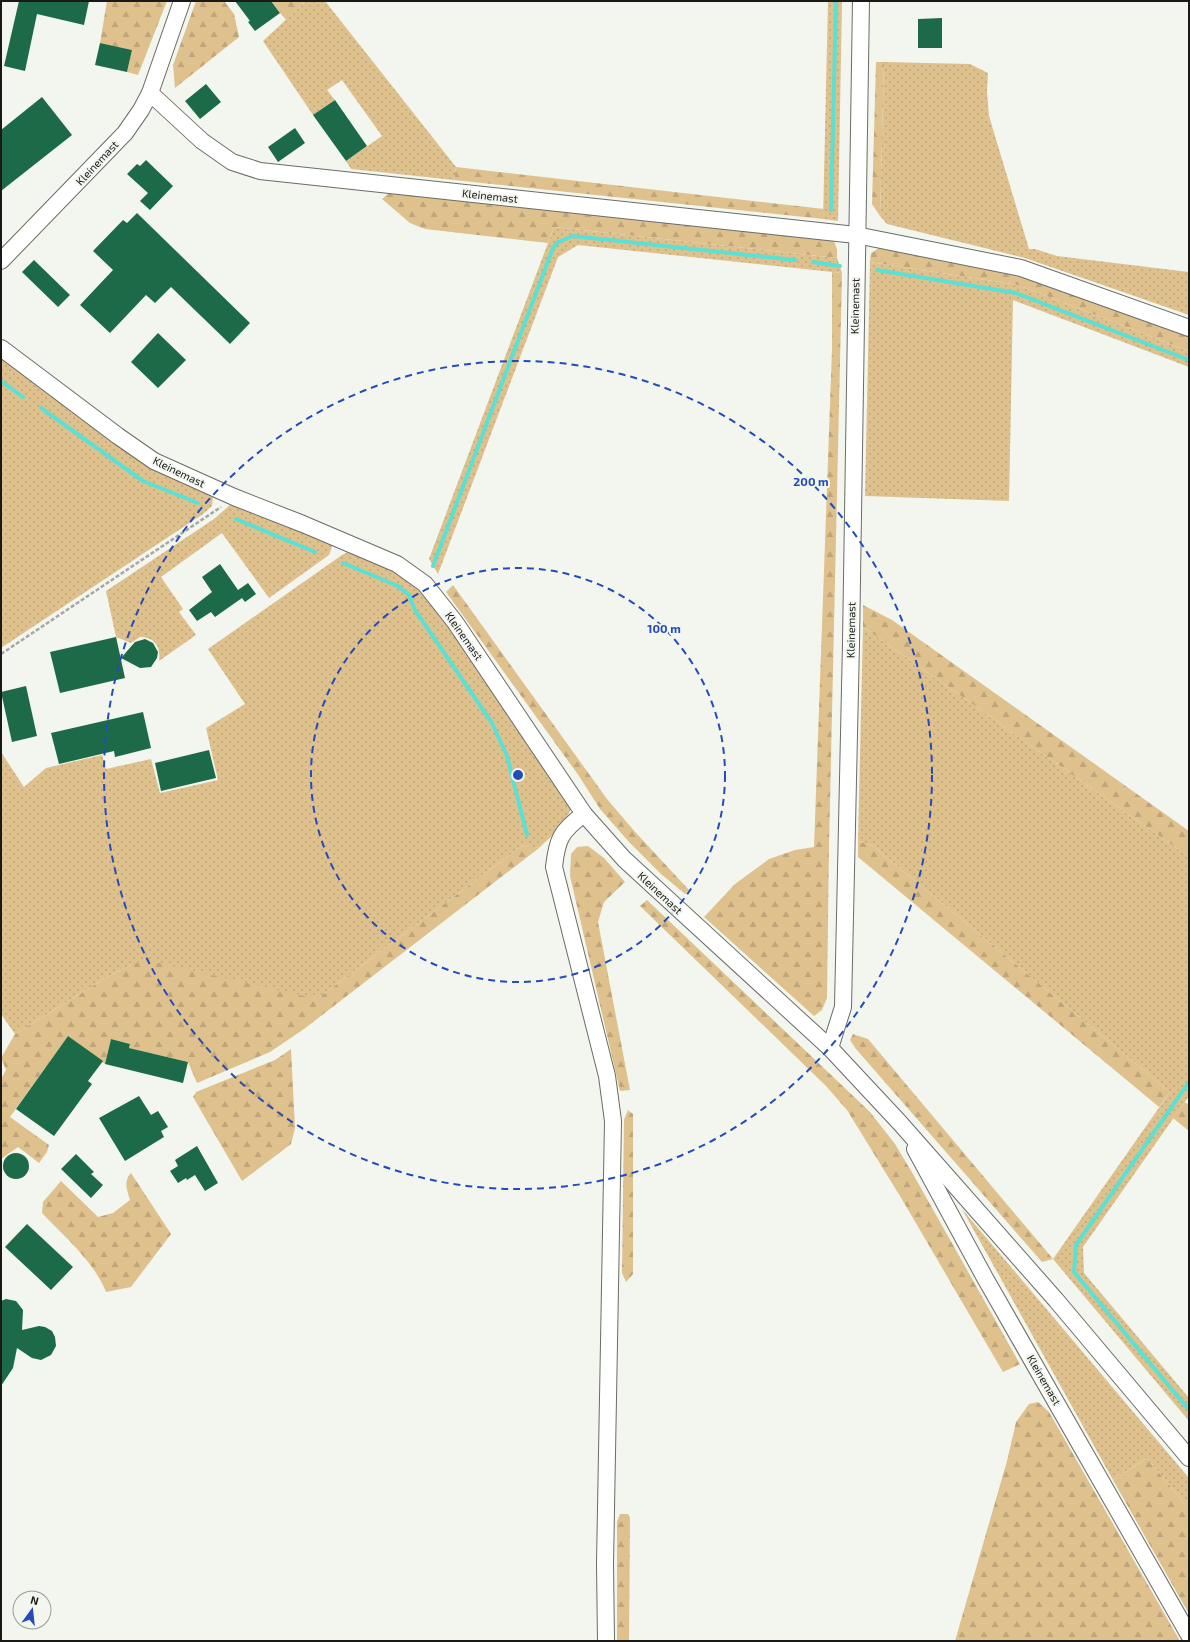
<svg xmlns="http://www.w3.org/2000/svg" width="1190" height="1642" font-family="'Exo 2',sans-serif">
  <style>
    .grass { fill: url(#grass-dots) }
    .forest { fill: url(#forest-firs) }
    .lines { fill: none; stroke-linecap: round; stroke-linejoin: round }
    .stream { stroke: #5be0d3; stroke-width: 4 }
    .building { fill: #1c6a47 }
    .minor-casing { stroke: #6a6d67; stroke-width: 18 }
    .path { stroke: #a4a7a2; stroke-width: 2.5; stroke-dasharray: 4 2; stroke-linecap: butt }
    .minor { stroke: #fff; stroke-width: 16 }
    .ring { fill: none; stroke: #244bb9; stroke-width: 2; stroke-dasharray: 7 5 }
    .labels { text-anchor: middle; stroke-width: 4; stroke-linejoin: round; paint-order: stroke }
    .street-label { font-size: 11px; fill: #191a18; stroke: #f2f6ef }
    .centre { fill: #244bb9; stroke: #f2f6ef; stroke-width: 2 }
    .ring-label { font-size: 12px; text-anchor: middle; font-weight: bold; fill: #244bb9; stroke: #f2f6ef; stroke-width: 4; stroke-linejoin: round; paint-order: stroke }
  </style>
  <defs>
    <pattern id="grass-dots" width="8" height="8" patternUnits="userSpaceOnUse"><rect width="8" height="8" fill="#dfc18d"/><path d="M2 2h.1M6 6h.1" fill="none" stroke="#bfa579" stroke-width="1.8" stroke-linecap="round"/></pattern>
    <pattern id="forest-firs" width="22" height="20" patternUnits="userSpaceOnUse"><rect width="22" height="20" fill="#dfc18d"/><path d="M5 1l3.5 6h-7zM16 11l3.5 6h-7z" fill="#bfa579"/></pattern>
  </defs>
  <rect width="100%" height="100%" fill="#f2f6ef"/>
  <g class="grass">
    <path d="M306 1H325L456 167 454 180 351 169 346 161 382 136 342 80 327 90 335 100 313 115 263 41Z"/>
    <path d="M828 1H842L838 221 823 219Z"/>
    <path d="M884 62 970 64 988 73 987 91 989 116 1029 249H1035L1057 256 1189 272V315L1025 258 887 224 880 216Z"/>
    <path d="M554 227 837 258 842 273 578 245 558 257 438 574 429 559Z"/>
    <path d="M870 262 1018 285 1189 351V367L1013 300 1009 501 865 496Z"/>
    <path d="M1 354 211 491 213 497 212 506 203 514 1 648Z"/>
    <path d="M231 504 331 543 332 547 329 555 269 598 222 533 161 577 183 609 179 612 196 635 159 661C161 647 155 637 140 637L131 643 116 637 106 591 214 519Z"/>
    <path d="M356 551 392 566 430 597 571 808C566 825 552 835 539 848L523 845 317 999 131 965 104 979 15 1034 1 1014V752L24 787 46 768 102 755 106 769 151 759 160 793 218 780 206 728 245 704 208 649 342 555 348 552Z"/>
    <path d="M863 627 1189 857V1096L1083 1247 1084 1273 1189 1398V1421L1053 1259 1170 1092 873 846 858 841Z"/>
    <path d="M962 1209 1189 1478V1509L1147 1458 1113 1480Z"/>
  </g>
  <g class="forest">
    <path d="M107 1H167L138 75 127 72 132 50 100 43Z"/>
    <path d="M196 1H224L234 14 239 37 175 88 173 65Z"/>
    <path d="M271 1H306L286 20Z"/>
    <path d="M876 62H884L880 216 872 204Z"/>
    <path d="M456 167 824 209 823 219 454 180Z"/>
    <path d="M389 193 834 241 837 249V258L554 227 548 243 425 229 410 223 382 199Z"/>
    <path d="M879 248 1019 274 1189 334V351L1018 285 870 262 871 253Z"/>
    <path d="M832 272 842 273 829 846 827 998 822 1010 814 1016 704 917 735 884 769 859 795 850 814 847 832 349Z"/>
    <path d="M453 585 607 799 636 833 689 890 685 894 661 874 629 842 600 809 579 776 446 592Z"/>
    <path d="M863 605 892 620 1189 831V857L863 627Z"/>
    <path d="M858 841 873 846 1170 1092 1159 1107 858 857Z"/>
    <path d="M523 845 539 848 304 1029 270 1052 197 1083 188 1062 129 1048 130 1044 111 1039 105 1064 68 1036 10 1117 49 1145 47 1152 39 1163 18 1147 1 1159V1079L6 1070 1 1058 15 1034 104 979 131 965 146 960 317 999Z"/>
    <path d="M588 846 604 858 625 882 604 902 598 922 630 1090 620 1091 570 876 571 854 577 847Z"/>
    <path d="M647 900 870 1112 895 1144 913 1174 1020 1364 1003 1372 903 1201 847 1110 826 1086 640 906Z"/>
    <path d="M853 1034 868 1039 1053 1259 1042 1262 856 1049 850 1040Z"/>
    <path d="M291 1049 295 1128 291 1144 242 1181 193 1097 196 1092 275 1060Z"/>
    <path d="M1185 1102 1189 1105V1131L1173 1118Z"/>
    <path d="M628 1110 633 1114V1274L626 1282 622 1273 624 1120Z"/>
    <path d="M131 1173 171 1234 131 1287 106 1292C95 1263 64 1236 42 1213L43 1202 61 1181 98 1217 113 1213 130 1200C127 1190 123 1181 131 1173Z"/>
    <path d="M1038 1402 1049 1412 1180 1641H955L1007 1461 1016 1422 1029 1404Z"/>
    <path d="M1147 1458 1189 1509V1614L1113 1480Z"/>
    <path d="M620 1514H628L630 1518 629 1641H617V1522Z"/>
  </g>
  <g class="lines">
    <g class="stream">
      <path d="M831 210 836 1"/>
      <path d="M813 262 840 266"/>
      <path d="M877 270 1016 293 1189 360"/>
      <path d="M1 381 23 397"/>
      <path d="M41 408 143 481 198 503"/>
      <path d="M236 519 315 552"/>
      <path d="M343 563 398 586 409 595 415 610 492 723 507 756 527 835"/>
      <path d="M433 566 553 248 558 242 573 236 795 260"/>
      <path d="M1189 1082 1076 1245 1074 1272 1189 1410"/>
    </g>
  </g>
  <g class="building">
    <path d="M19 1H89L84 25 37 14 25 71 4 66Z"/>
    <path d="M235 1H271L280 13 255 31 248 22 250 21Z"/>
    <path d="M942 18V48H918V19Z"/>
    <path d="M100 43 132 50 127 72 95 65Z"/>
    <path d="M206 84 221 102 200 119 185 101Z"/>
    <path d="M42 97 72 135 1 191V130Z"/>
    <path d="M335 100 367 146 346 161 313 115Z"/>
    <path d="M295 128 305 143 278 162 268 147Z"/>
    <path d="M146 160 173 186 150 210 140 201 148 193 127 174 137 164 140 166Z"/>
    <path d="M137 213 250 323 230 344 171 287 155 303 146 295 110 333 80 305 113 270 93 251 123 220 127 223Z"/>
    <path d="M34 260 70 295 58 307 22 272Z"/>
    <path d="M158 333 186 360 158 388 131 362Z"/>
    <path d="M220 564 238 590 248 583 256 594 245 602 242 598 215 617 211 612 197 621 189 610 212 592 202 577Z"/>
    <path d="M116 637 125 678 60 693 50 652Z"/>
    <path d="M145 639 153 643 158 652 157 658 151 667 140 668 121 658 135 642Z"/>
    <path d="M26 686 37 736 12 742 1 692Z"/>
    <path d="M143 712 151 748 115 757 114 751 59 764 51 733Z"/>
    <path d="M209 750 216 778 161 791 155 763Z"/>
    <path d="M68 1036 103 1061 88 1081 92 1084 54 1136 16 1109Z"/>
    <path d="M111 1039 130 1044 129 1048 188 1062 183 1083 105 1064Z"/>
    <path d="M139 1096 151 1115 158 1111 168 1127 161 1131 164 1137 125 1161 99 1118Z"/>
    <path d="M197 1146 218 1183 205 1191 195 1175 187 1180 186 1178 178 1183 170 1171 178 1166 175 1160Z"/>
    <circle cx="16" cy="1166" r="13"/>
    <path d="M76 1154 94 1172 91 1174 103 1185 91 1198 61 1169Z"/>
    <path d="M27 1224 73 1267 51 1290 5 1247Z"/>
    <path d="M6 1299 16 1301 23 1310 22 1330 39 1326 45 1327 52 1331 55 1337 56 1346 51 1355 41 1360 32 1358 17 1348 13 1368 1 1386V1301Z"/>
  </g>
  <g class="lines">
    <defs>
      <g id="minor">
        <path d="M150 93 202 141 232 162 260 171 856 235 1021 268 1189 328"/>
        <path d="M1 261 125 133 141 110 150 93 182 1"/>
        <path d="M1 348 118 436 154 461 234 497 303 524 397 564 425 584 455 622 584 814 624 859 830 1048 900 1123 1056 1300 1189 1458"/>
        <path d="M584 814C561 831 557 839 554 867L607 1076 613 1121 605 1564 606 1641"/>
        <path d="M830 1048 843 1007 851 643 861 1"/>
        <path d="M915 1149 985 1278 1189 1635"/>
      </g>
    </defs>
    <use href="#minor" class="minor-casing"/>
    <path class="path" d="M1 654 221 507"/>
    <use href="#minor" class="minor"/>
  </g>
  <g class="ring">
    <circle cx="518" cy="775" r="207"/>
    <circle cx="518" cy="775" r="414"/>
  </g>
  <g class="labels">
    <g class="street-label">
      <text transform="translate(97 163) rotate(-47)" y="4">Kleinemast</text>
      <text transform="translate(490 196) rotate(6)" y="4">Kleinemast</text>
      <text transform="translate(855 306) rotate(-89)" y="4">Kleinemast</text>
      <text transform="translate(179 472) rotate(26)" y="4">Kleinemast</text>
      <text transform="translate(851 630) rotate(-89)" y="4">Kleinemast</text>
      <text transform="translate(464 636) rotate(55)" y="4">Kleinemast</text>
      <text transform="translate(660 893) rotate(43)" y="4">Kleinemast</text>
      <text transform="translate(1044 1380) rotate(60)" y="4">Kleinemast</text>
    </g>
  </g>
  <circle cx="518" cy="775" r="6" class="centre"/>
  <g class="ring-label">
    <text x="811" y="486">200 m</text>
    <text x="664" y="633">100 m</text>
  </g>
  <rect width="1190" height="1642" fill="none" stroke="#191a18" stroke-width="4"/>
  <g transform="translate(32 1610) rotate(15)"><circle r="19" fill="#f2f6ef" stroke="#9b9e99"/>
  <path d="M0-3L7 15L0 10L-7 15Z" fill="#244bb9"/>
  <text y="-6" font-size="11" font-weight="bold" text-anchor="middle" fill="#191a18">N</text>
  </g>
</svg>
